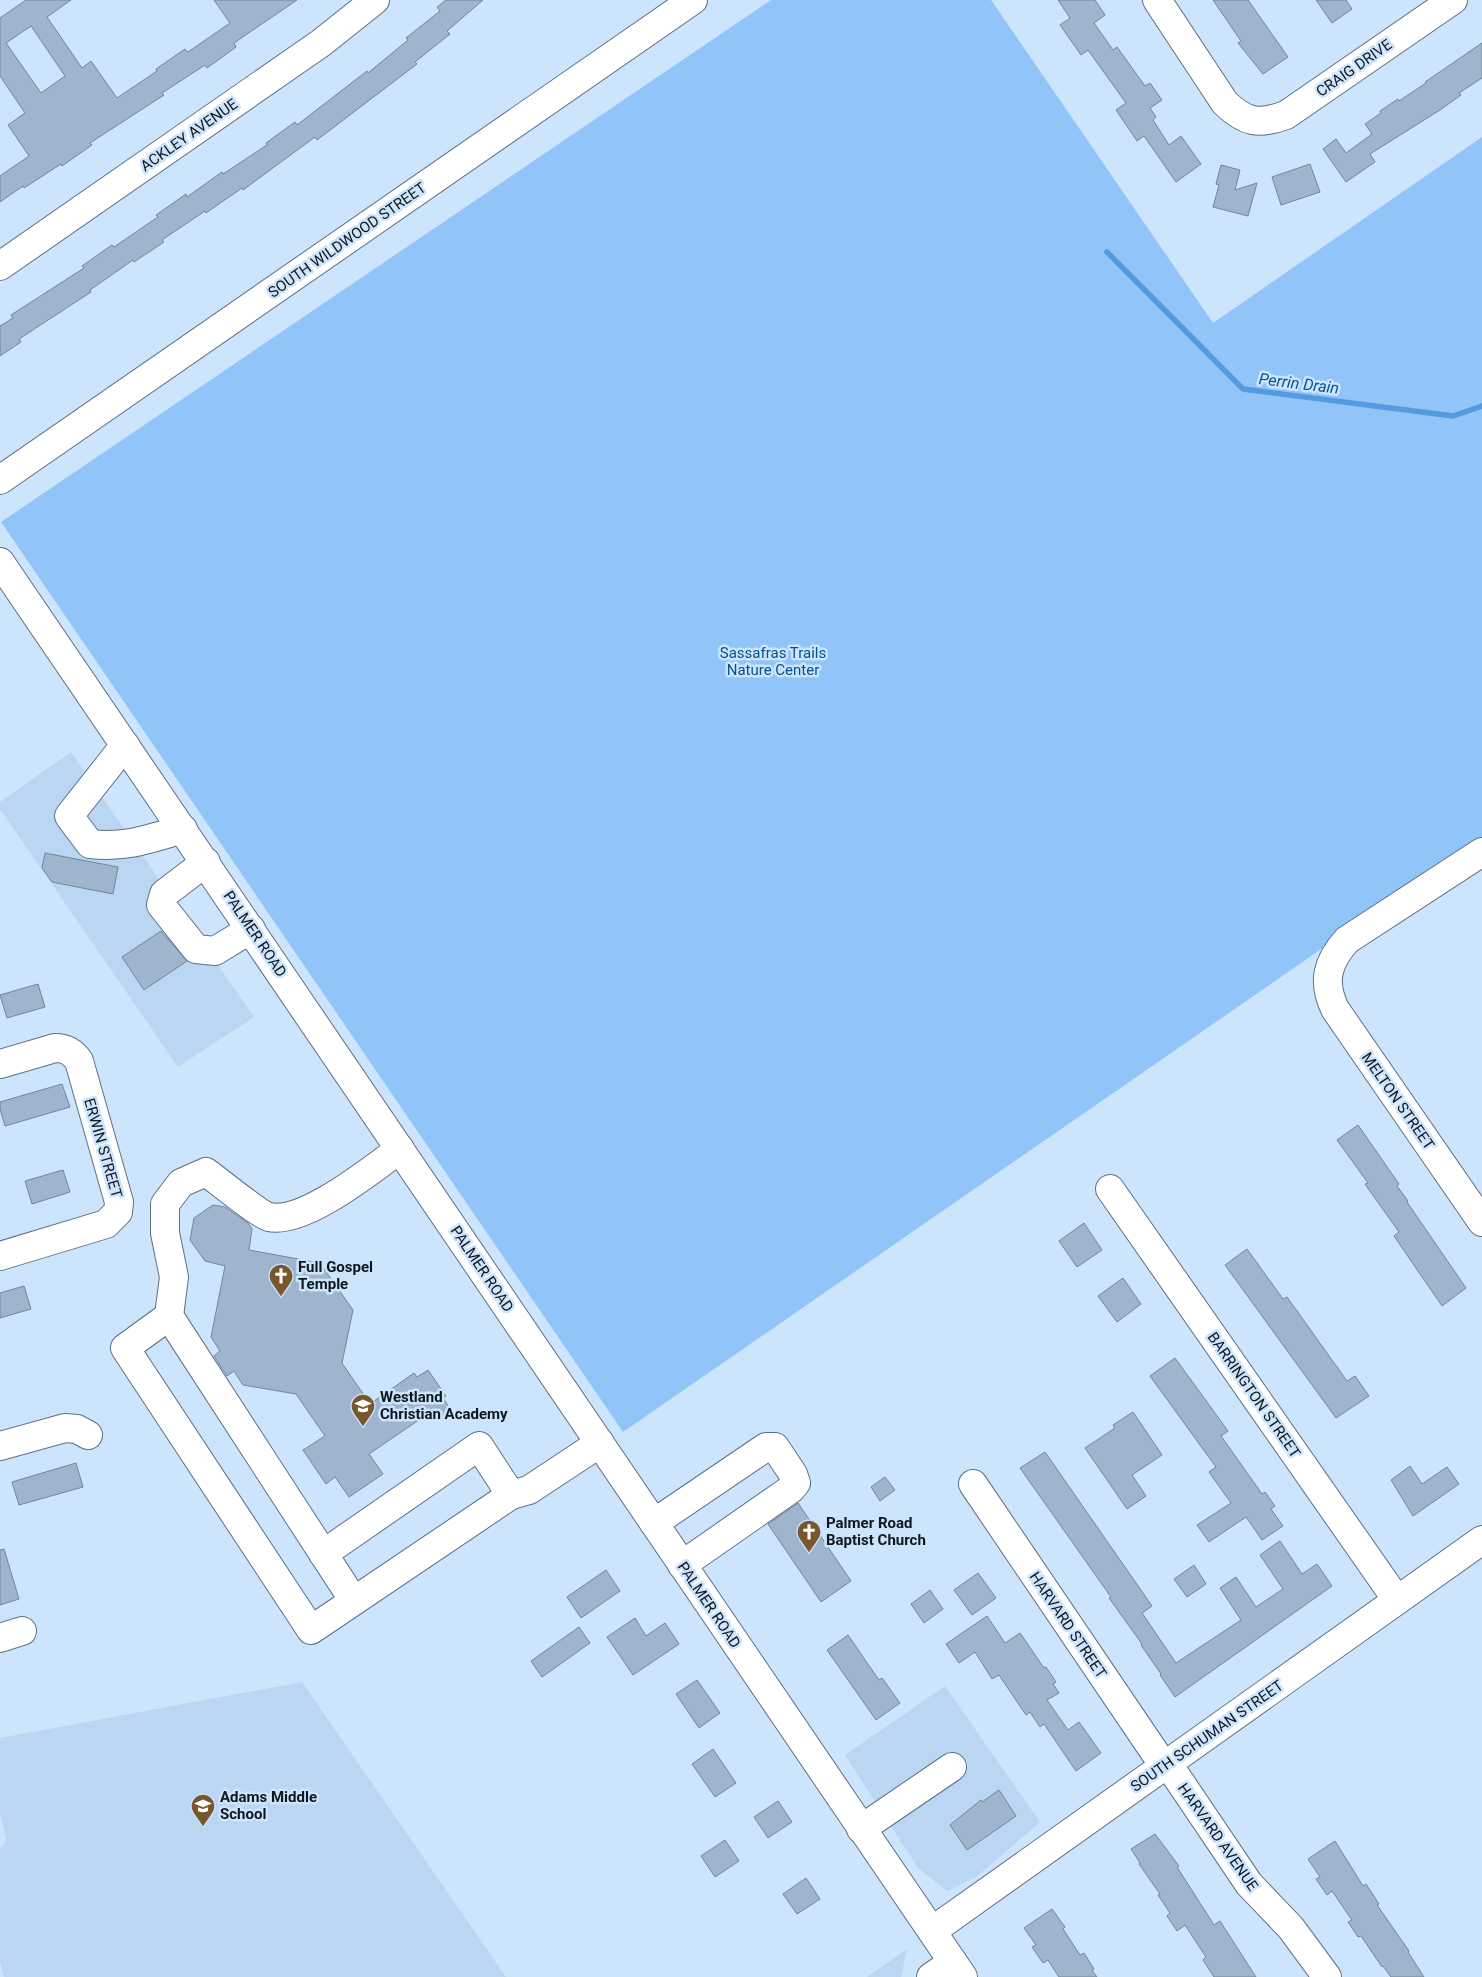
<svg xmlns="http://www.w3.org/2000/svg" width="1482" height="1977" font-family="Roboto,sans-serif">
  <style>
    .built { fill: #bad6f3 }
    .green { fill: #91c4f9 }
    .lines { fill: none; stroke-linecap: round; stroke-linejoin: round }
    .stream { stroke: #549ae0; stroke-width: 5.5 }
    .building { fill: #9fb5cd; stroke: #71869d; fill-rule: evenodd }
    .minor-casing { stroke: #5c7086; stroke-width: 30 }
    .minor { stroke: #fff; stroke-width: 28 }
    .labels { text-anchor: middle; stroke-width: 5; stroke-linejoin: round; paint-order: stroke }
    .street-label { font-size: 15px; fill: #0e161e; stroke: #cde4fd }
    .park-label { font-size: 15px; fill: #005292; stroke: #cde4fd }
    .poi-label { font-size: 15px; font-weight: bold; fill: #0e161e; stroke: #cde4fd; text-anchor: start }
    .water-label { font-size: 16px; font-style: italic; fill: #055696; stroke: #cde4fd }
  </style>
  <rect width="100%" height="100%" fill="#cde4fd"/>
  <g class="built">
    <path d="M71 752 254 1017 178 1067 0 809V802Z"/>
    <path d="M302 1682 506 1977H4L0 1961V1848L6 1841 0 1813V1738Z"/>
    <path d="M945 1686 1040 1822 976 1877 947 1891 918 1868 845 1755Z"/>
    <path d="M907 1949 901 1977H867Z"/>
  </g>
  <path class="green" d="M771 0H991L1213 323 1482 137V838L623 1432 1 522Z"/>
  <g class="lines">
    <path class="stream" d="M1107 252 1243 389 1453 416 1482 406"/>
  </g>
  <g class="building">
    <path d="M26 0H71L47 17 82 68 91 61 117 98 157 71 156 69 185 49 188 52 230 23 214 0H297L234 43 236 47 207 68 205 65 162 93 164 95 90 143 92 145 62 166 61 164 24 188 23 186 0 202V176L29 156 8 125 25 113 0 76V18ZM31 26 65 76 41 93 6 43Z"/>
    <path d="M446 0H483L447 31 450 34 415 62 417 64 317 140 315 137 243 190 242 188 206 213 205 211 162 240 164 242 134 262 133 260 90 290 91 292 19 339 21 342 0 356V326L13 318 11 315 84 268 82 266 112 245 114 247 158 217 156 215 186 194 187 197 222 172 223 174 267 145 266 143 295 122 297 125 367 71 368 73 408 40 406 38 440 11 437 7Z"/>
    <path d="M1058 0H1095L1105 15 1094 23 1113 50 1117 47 1145 86 1150 83 1162 100 1150 108 1156 117 1153 120 1169 145 1181 136 1201 164 1176 182 1144 136 1137 141 1116 110 1126 103 1088 50 1081 55 1060 25 1070 18Z"/>
    <path d="M1213 0H1248L1288 57 1263 74 1238 43 1241 41Z"/>
    <path d="M1316 0H1346L1352 9 1332 23Z"/>
    <path d="M1482 43V78L1459 93 1461 95 1440 110 1370 154 1375 162 1346 182 1323 149 1336 139 1346 153 1372 134 1365 124 1381 113 1380 111 1398 99 1399 101 1426 83 1425 82Z"/>
    <path d="M1310 164 1320 192 1281 205 1272 177Z"/>
    <path d="M1221 165 1240 170 1235 190 1257 183 1248 216 1213 207 1219 185 1216 184Z"/>
    <path d="M45 853 118 867 113 894 52 882 42 868Z"/>
    <path d="M161 931 187 961 144 990 122 957Z"/>
    <path d="M38 984 45 1007 7 1018 0 995Z"/>
    <path d="M62 1084 70 1107 5 1126 0 1109V1102Z"/>
    <path d="M1358 1125 1399 1184 1397 1186 1408 1201 1407 1202 1466 1288 1442 1306 1394 1236 1399 1232 1365 1184 1368 1183 1337 1140Z"/>
    <path d="M63 1170 70 1192 32 1204 25 1181Z"/>
    <path d="M213 1205 225 1207 248 1223 252 1229 249 1250 320 1263 353 1310 342 1363 370 1404 414 1373 417 1377 428 1370 446 1396 443 1398 451 1410 438 1419 432 1411 369 1454 383 1474 349 1497 335 1477 326 1484 303 1450 325 1436 296 1394 243 1385 234 1371 227 1376 214 1356 220 1351 211 1337 225 1266 205 1261 190 1240 194 1218Z"/>
    <path d="M1084 1223 1102 1250 1077 1267 1059 1241Z"/>
    <path d="M1247 1249 1283 1299 1287 1297 1347 1381 1355 1376 1369 1396 1336 1418 1225 1265Z"/>
    <path d="M1123 1278 1141 1304 1117 1322 1098 1296Z"/>
    <path d="M24 1286 31 1309 0 1318V1293Z"/>
    <path d="M1175 1358 1228 1431 1221 1436 1262 1494 1265 1492 1275 1506 1271 1509 1283 1526 1262 1540 1246 1517 1209 1542 1197 1525 1231 1503 1209 1472 1216 1467 1150 1376Z"/>
    <path d="M1133 1412 1162 1455 1132 1475 1146 1496 1127 1509 1085 1448 1115 1428 1113 1425Z"/>
    <path d="M1045 1452 1152 1606 1142 1613 1176 1663 1241 1620 1220 1588 1236 1577 1256 1607 1283 1589 1260 1555 1280 1541 1302 1574 1317 1564 1332 1586 1175 1697 1160 1675 1161 1674 1141 1645 1142 1644 1109 1598 1111 1597 1020 1468Z"/>
    <path d="M76 1463 83 1487 19 1505 12 1482Z"/>
    <path d="M1410 1466 1422 1484 1447 1467 1459 1484 1413 1516 1391 1480Z"/>
    <path d="M885 1477 895 1490 880 1501 871 1487Z"/>
    <path d="M798 1503 851 1581 821 1602 768 1524Z"/>
    <path d="M4 1549 19 1599 0 1605V1550Z"/>
    <path d="M1194 1565 1206 1584 1187 1597 1174 1579Z"/>
    <path d="M606 1570 620 1591 581 1618 567 1597Z"/>
    <path d="M978 1573 996 1598 972 1615 954 1590Z"/>
    <path d="M930 1590 943 1609 924 1623 911 1604Z"/>
    <path d="M987 1616 1005 1643 1020 1633 1044 1668 1046 1667 1056 1682 1053 1684 1059 1693 1047 1700 1068 1730 1079 1722 1101 1753 1076 1771 1044 1724 1040 1727 1030 1712 1026 1715 999 1675 992 1679 975 1652 959 1663 946 1644Z"/>
    <path d="M635 1618 646 1636 665 1623 679 1644 633 1675 607 1637Z"/>
    <path d="M579 1627 590 1643 542 1677 531 1661Z"/>
    <path d="M848 1635 879 1680 882 1678 900 1703 876 1720 827 1650Z"/>
    <path d="M697 1680 720 1713 699 1728 676 1694Z"/>
    <path d="M713 1749 736 1783 715 1797 692 1764Z"/>
    <path d="M999 1790 1016 1816 967 1850 950 1825 981 1800 982 1802Z"/>
    <path d="M778 1801 792 1822 768 1838 754 1817Z"/>
    <path d="M1155 1834 1179 1866 1177 1867 1214 1925 1220 1921 1256 1977H1214L1203 1960 1206 1957 1185 1925 1177 1931 1167 1916 1170 1913 1158 1895 1160 1894 1139 1864 1140 1863 1131 1849Z"/>
    <path d="M725 1840 739 1861 715 1877 701 1856Z"/>
    <path d="M1335 1841 1363 1886 1366 1884 1379 1904 1377 1905 1409 1951 1408 1952 1424 1977H1391L1383 1966 1382 1967 1361 1936 1358 1937 1348 1922 1352 1920 1332 1891 1327 1895 1316 1879 1320 1877 1308 1859Z"/>
    <path d="M806 1878 820 1899 797 1914 783 1894Z"/>
    <path d="M1052 1909 1065 1927 1063 1929 1080 1955 1084 1953 1094 1969 1092 1970 1097 1977H1059L1048 1960 1043 1963 1032 1947 1036 1945 1024 1928Z"/>
  </g>
  <g class="lines">
    <defs>
      <g id="minor">
        <path d="M1157 0 1225 103C1246 123 1259 125 1286 115L1453 0"/>
        <path d="M0 266 321 43 375 0"/>
        <path d="M0 480 693 0"/>
        <path d="M0 562 963 1977"/>
        <path d="M125 745 69 816 90 844C125 848 150 839 183 829"/>
        <path d="M1482 852 1347 940C1327 962 1322 982 1335 1009L1482 1222"/>
        <path d="M206 862 164 894 161 905 196 949 215 951 251 929"/>
        <path d="M0 1064 55 1048C66 1048 73 1052 79 1061L119 1202 118 1212 106 1224 0 1256"/>
        <path d="M1110 1189 1397 1600"/>
        <path d="M169 1316 174 1277 165 1233V1204L181 1183 206 1172C217 1180 260 1215 269 1217 304 1225 372 1169 400 1149"/>
        <path d="M0 1446 65 1428 77 1429 88 1435"/>
        <path d="M973 1484 1164 1766"/>
        <path d="M511 1495 529 1490 600 1443"/>
        <path d="M654 1523 766 1447H775L793 1474 796 1483 791 1489 682 1565"/>
        <path d="M323 1554 479 1446 511 1495 311 1630 125 1348 169 1316 354 1601"/>
        <path d="M0 1638 22 1631"/>
        <path d="M1168 1764 1249 1884 1291 1928 1327 1977"/>
        <path d="M861 1829 952 1767"/>
        <path d="M932 1931 1482 1540"/>
        <path d="M931 1977 953 1962"/>
      </g>
    </defs>
    <use href="#minor" class="minor-casing"/>
    <use href="#minor" class="minor"/>
  </g>
  <defs>
    <symbol id="church-pin" viewBox="-11 -11 22 30"><path d="M0 17L-7.5 6A9.5 9.5 0 1 1 7.5 6Z" fill="#79572e" stroke="#cde4fd"/><path d="M-1.2-6h2.4v3.5h3.3v2.4h-3.3V6h-2.4V-.1h-3.3v-2.4h3.3Z" fill="#fff"/></symbol>
    <symbol id="school-pin" viewBox="-11 -11 22 30"><path d="M0 17L-7.5 6A9.5 9.5 0 1 1 7.5 6Z" fill="#79572e" stroke="#cde4fd"/><path d="M0-5L7-2L0 1L-7-2ZM-4 1L0 2.5L4 1V4Q0 6-4 4Z" fill="#fff"/></symbol>
  </defs>
  <g fill-rule="evenodd">
    <use href="#church-pin" x="267" y="1262" width="28" height="38"/>
    <use href="#school-pin" x="349" y="1392" width="28" height="38"/>
    <use href="#church-pin" x="795" y="1518" width="28" height="38"/>
    <use href="#school-pin" x="189" y="1792" width="28" height="38"/>
  </g>
  <g class="labels">
    <g class="street-label">
      <text transform="translate(1354 68) rotate(-35)" y="5">CRAIG DRIVE</text>
      <text transform="translate(189 135) rotate(-35)" y="5">ACKLEY AVENUE</text>
      <text transform="translate(347 240) rotate(-35)" y="5">SOUTH WILDWOOD STREET</text>
      <text transform="translate(255 934) rotate(56)" y="5">PALMER ROAD</text>
      <text transform="translate(1398 1101) rotate(55)" y="5">MELTON STREET</text>
      <text transform="translate(103 1148) rotate(74)" y="5">ERWIN STREET</text>
      <text transform="translate(482 1269) rotate(56)" y="5">PALMER ROAD</text>
      <text transform="translate(1254 1395) rotate(55)" y="5">BARRINGTON STREET</text>
      <text transform="translate(709 1605) rotate(56)" y="5">PALMER ROAD</text>
      <text transform="translate(1068 1625) rotate(56)" y="5">HARVARD STREET</text>
      <text transform="translate(1207 1736) rotate(-35)" y="5">SOUTH SCHUMAN STREET</text>
      <text transform="translate(1218 1837) rotate(55)" y="5">HARVARD AVENUE</text>
    </g>
    <g class="park-label">
      <text x="773" y="658">Sassafras Trails<tspan x="773" dy="17">Nature Center</tspan></text>
    </g>
    <g class="poi-label">
      <text x="298" y="1272">Full Gospel<tspan x="298" dy="17">Temple</tspan></text>
      <text x="380" y="1402">Westland<tspan x="380" dy="17">Christian Academy</tspan></text>
      <text x="826" y="1528">Palmer Road<tspan x="826" dy="17">Baptist Church</tspan></text>
      <text x="220" y="1802">Adams Middle<tspan x="220" dy="17">School</tspan></text>
    </g>
    <g class="water-label">
      <text transform="translate(1299 383) rotate(7)" y="6">Perrin Drain</text>
    </g>
  </g>
</svg>
